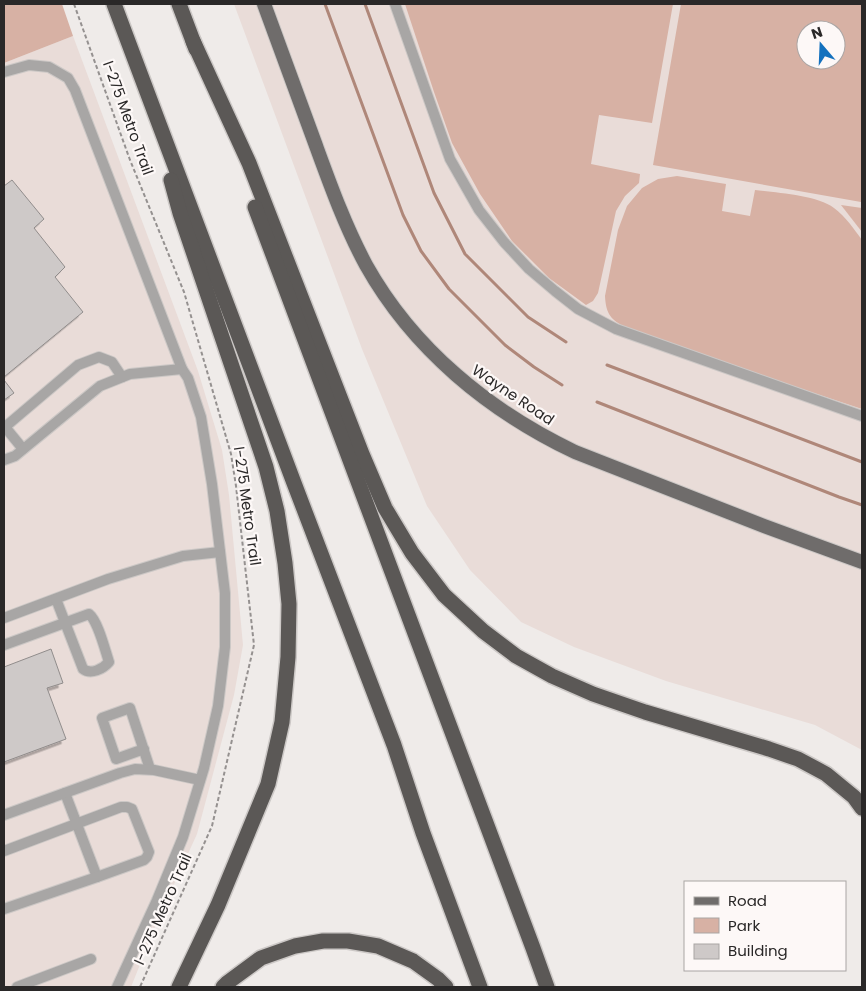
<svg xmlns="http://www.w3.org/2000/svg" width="866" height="991" font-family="Poppins,sans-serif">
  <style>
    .built { fill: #e9dcd8; fill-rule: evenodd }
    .green { fill: #d7b1a4; fill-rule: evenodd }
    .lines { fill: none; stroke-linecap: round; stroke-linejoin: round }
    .stream { stroke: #af8779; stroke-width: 3 }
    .building { fill: #cec9c8; stroke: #908c8b; filter: url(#shadow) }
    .minor-casing { stroke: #ccc8c6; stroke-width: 12 }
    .major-casing { stroke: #ccc8c6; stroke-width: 16 }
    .highway-casing { stroke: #ccc8c6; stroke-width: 18 }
    .path { stroke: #959190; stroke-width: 2; stroke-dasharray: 4 2.5; stroke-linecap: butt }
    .minor { stroke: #a8a6a5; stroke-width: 10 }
    .major { stroke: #6f6c6b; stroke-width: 14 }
    .highway { stroke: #5b5856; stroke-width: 15 }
    .labels { text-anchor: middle; stroke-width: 4.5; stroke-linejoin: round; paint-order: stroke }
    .street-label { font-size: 15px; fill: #2a2828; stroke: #fdf8f7 }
  </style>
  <defs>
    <filter id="shadow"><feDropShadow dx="-4.5" dy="4.5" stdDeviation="0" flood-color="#0004"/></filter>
  </defs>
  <rect width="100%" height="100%" fill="#efebe9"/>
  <g class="built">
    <path d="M234 4H862V750L815 725 666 681 574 647 521 622 470 570 427 506 362 349ZM806 30H836V60H806Z"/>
    <path d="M73 36 198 371 222 450 229 495 243 645 234 695 197 834 159 917 131 987H4V63Z"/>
  </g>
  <g class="green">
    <path d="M4 4H62L73 36 4 63Z"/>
    <path d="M405 4H673L652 123 599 115 591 164 640 174 639 183 625 196 616 211 598 293 593 301 586 305 549 278 512 241 480 194 452 143 434 92Z"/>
    <path d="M681 4H862V194L861 202 653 165ZM806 30H836V60H806Z"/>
    <path d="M677 176 726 184 722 211 750 216 755 190C777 193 817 195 834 208 846 217 854 229 862 240V409L730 365 626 328C611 319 606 315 605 296L618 230 627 206 642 188 658 179Z"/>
    <path d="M841 205 862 208V232Z"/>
  </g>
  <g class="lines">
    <g class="stream">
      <path d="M325 4 403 215 421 251 449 289 505 345 534 367 562 385"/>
      <path d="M365 4 434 193 465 254 528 317 566 342"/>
      <path d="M607 365 862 462"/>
      <path d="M597 402 839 497 862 505"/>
    </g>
  </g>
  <g class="building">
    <path d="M12 180 44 219 34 228 65 267 55 277 83 312 4 377V186Z"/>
    <path d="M4 380 14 393 4 400Z"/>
    <path d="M51 649 63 683 47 688 66 739 4 762V667Z"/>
  </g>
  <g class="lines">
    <defs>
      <g id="minor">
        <path d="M395 4 450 159 479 210 504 242 529 269 555 291 578 309 616 329 862 416"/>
        <path d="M4 72 29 65 49 67 68 78 75 90 182 369 188 378 201 417 212 484 225 593V647L218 706 204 768 183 837 157 900 117 987"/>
        <path d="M23 449 5 427 78 365 99 357 112 362 122 377"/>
        <path d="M4 460 15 456 100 386 130 374 182 369"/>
        <path d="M4 618 108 579 183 556 220 552"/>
        <path d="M4 645 89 614C98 621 105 650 109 662 103 669 91 675 83 669L56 599"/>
        <path d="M144 749 116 759 102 718 130 708 150 769"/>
        <path d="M65 793 97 877"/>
        <path d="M4 815 120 773 135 769 154 770 200 780"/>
        <path d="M4 851 121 807H127L132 809 149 852 147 857 144 860 97 877 4 909"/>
        <path d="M17 987 91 959"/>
      </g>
      <path id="major" d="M264 4C281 50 298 96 315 143 330 184 345 226 366 265 413 349 489 411 575 452L764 526 862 562"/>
      <g id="highway">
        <path d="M114 4 294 483 394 745 423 833 480 987"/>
        <path d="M179 4 196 49"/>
        <path d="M193 41 249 163 362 454 385 508 412 553 444 595 483 631 516 656 552 676 593 694 645 712 769 749 798 759 826 774 854 797 862 808"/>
        <path d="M171 180 180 213 266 467 277 511 285 563 289 604 288 657 282 722 268 784 218 905 179 987"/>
        <path d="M255 207 533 948 547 987"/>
        <path d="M223 987 227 983 261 958 295 946 323 941H348L378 946 413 961 438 979 446 987"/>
      </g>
    </defs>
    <use href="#minor" class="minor-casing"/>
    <use href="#major" class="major-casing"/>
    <use href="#highway" class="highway-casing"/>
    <path class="path" d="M74 4 130 160 184 292 231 454 236 486 254 645 212 826 140 987"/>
    <use href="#minor" class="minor"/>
    <use href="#major" class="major"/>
    <use href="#highway" class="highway"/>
  </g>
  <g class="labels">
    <g class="street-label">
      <text transform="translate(128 118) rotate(70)" y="5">I-275 Metro Trail</text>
      <text transform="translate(513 395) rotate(34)" y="5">Wayne Road</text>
      <text transform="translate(247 506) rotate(82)" y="5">I-275 Metro Trail</text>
      <text transform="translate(163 909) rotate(-66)" y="5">I-275 Metro Trail</text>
    </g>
  </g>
  <rect width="866" height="991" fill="none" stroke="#2a2828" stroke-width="10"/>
  <rect x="684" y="881" width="162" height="90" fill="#fdf8f7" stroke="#a9a5a4"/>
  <rect x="694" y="897" width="25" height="8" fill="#6f6c6b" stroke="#a9a5a4"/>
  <text x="728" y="906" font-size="15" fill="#2a2828">Road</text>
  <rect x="694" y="918" width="25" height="15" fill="#d7b1a4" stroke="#a9a5a4"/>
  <text x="728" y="931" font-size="15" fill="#2a2828">Park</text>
  <rect x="694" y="944" width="25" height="15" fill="#cec9c8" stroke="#a9a5a4"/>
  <text x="728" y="956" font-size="15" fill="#2a2828">Building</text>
  <g transform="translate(821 45) rotate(341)"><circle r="24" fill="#fdf8f7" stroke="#a9a5a4"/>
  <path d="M0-4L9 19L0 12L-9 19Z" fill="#1471be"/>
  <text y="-8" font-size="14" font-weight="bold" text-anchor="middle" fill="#2a2828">N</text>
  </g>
</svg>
